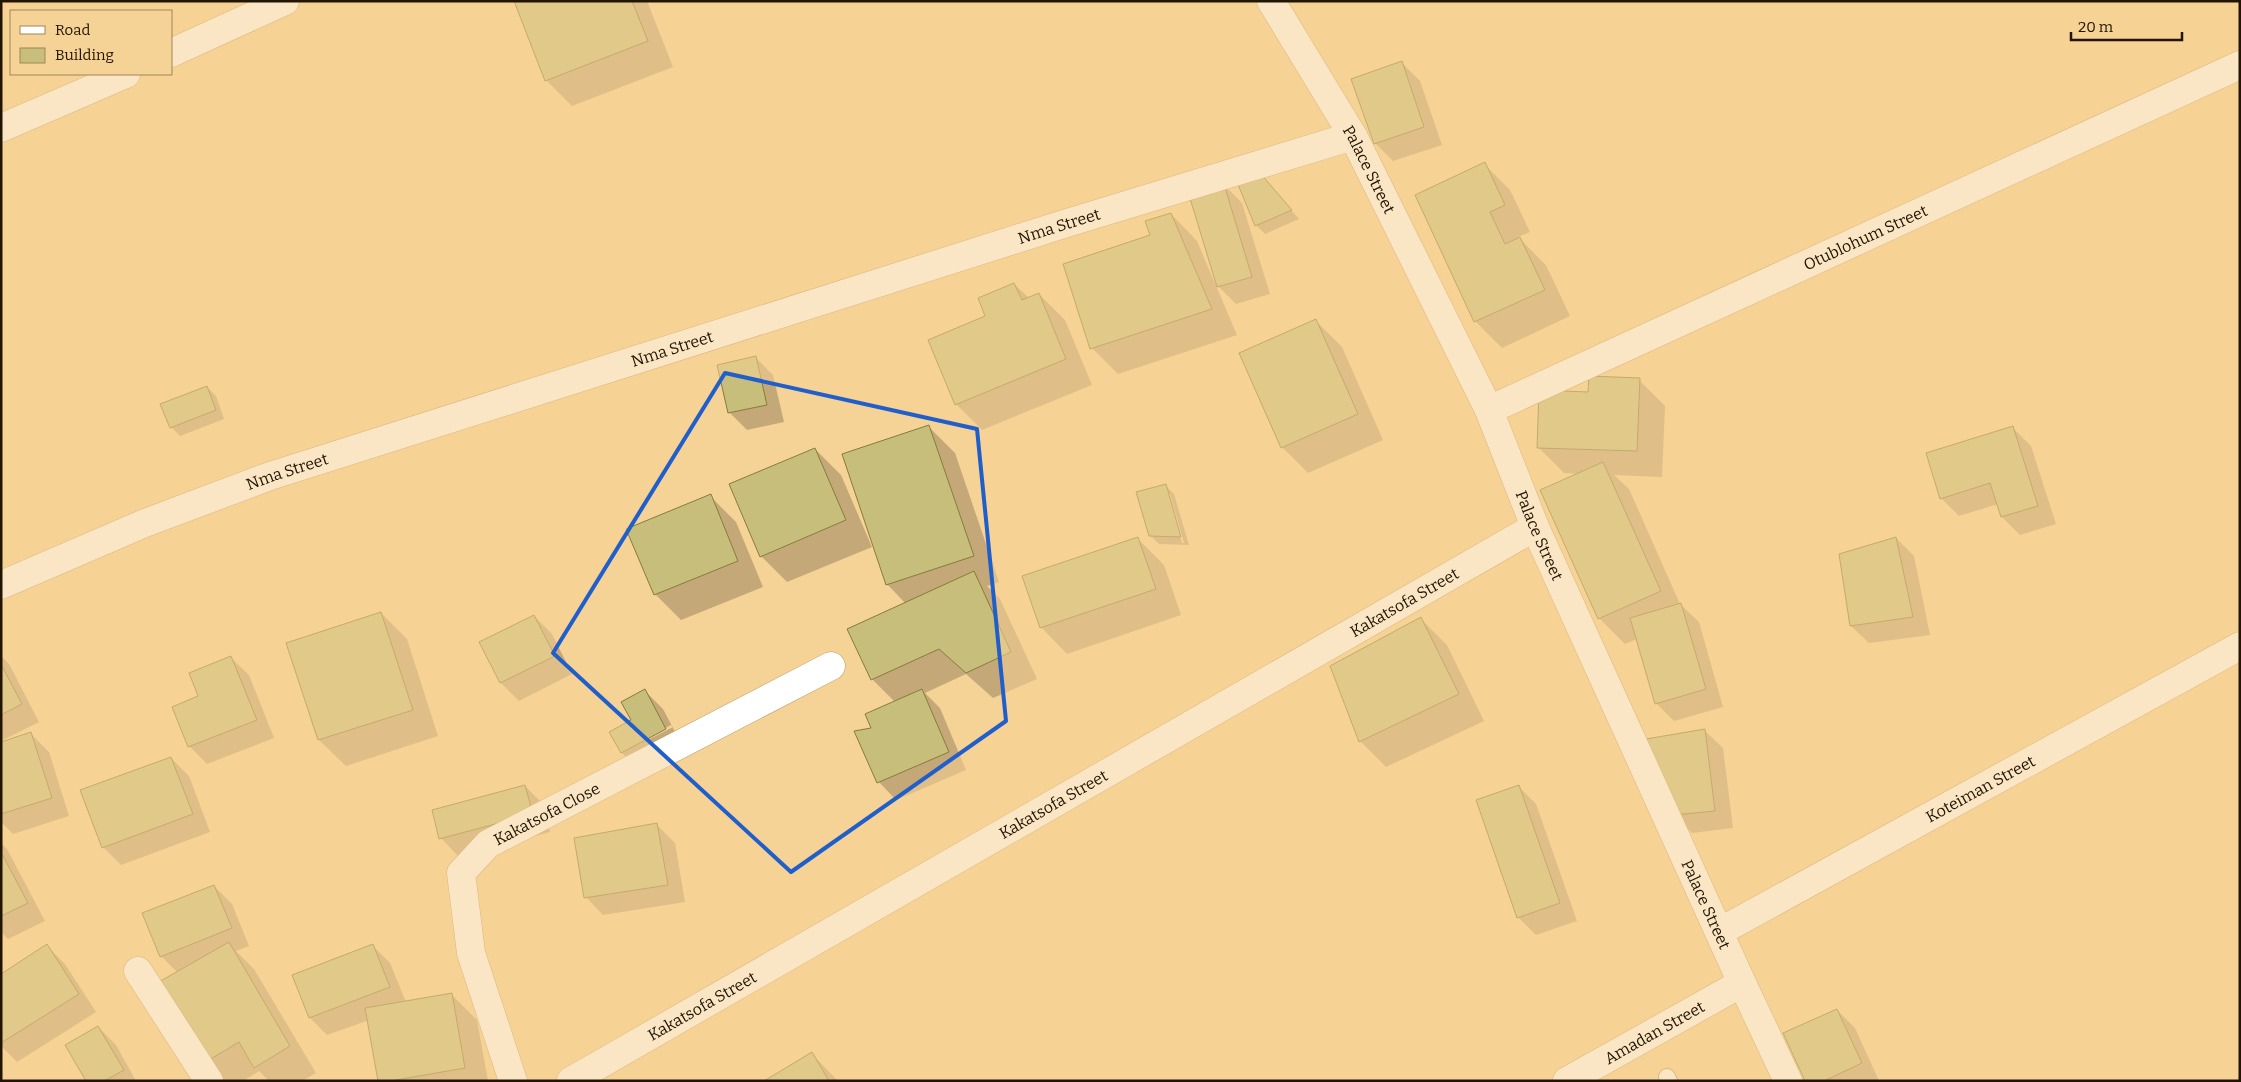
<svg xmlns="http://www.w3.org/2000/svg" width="2241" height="1082" font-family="Bitter,serif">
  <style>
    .shadow { fill: #0003; fill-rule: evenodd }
    .building { fill: #c8be7b; stroke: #867c3a }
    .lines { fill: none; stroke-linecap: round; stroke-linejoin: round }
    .service-casing { stroke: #bb995e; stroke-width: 18 }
    .minor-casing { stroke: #bb995e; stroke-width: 29 }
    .tertiary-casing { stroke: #bb995e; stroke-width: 29 }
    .service { stroke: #fff; stroke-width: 16 }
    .minor { stroke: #fff; stroke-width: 28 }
    .tertiary { stroke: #fff; stroke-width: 28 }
    .marked { fill: none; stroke: #205fcb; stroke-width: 4; stroke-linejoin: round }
    .labels { text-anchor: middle; stroke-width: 5; stroke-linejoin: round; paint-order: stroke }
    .street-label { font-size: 16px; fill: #211400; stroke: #f5d295 }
  </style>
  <rect width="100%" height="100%" fill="#f5d295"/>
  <g class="shadow">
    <path d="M515 1H647L673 67 572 106 546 80Z"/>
    <path d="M1402 63 1420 81 1442 145 1393 161 1375 143Z"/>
    <path d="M1484 164 1510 190 1530 232 1518 237 1546 265 1570 316 1502 348 1476 322 1417 195Z"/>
    <path d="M1268 183 1299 219 1265 234 1256 225Z"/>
    <path d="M1224 185 1242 203 1270 294 1236 304 1218 286Z"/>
    <path d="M1171 214 1197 241 1237 335 1118 374 1092 348Z"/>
    <path d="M1014 284 1029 298 1039 294 1065 320 1092 385 982 430 956 404 987 317Z"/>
    <path d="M1316 321 1342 347 1383 440 1308 473 1282 447Z"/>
    <path d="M755 357 773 375 784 422 747 430 729 412Z"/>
    <path d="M1639 380 1665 406 1662 477 1614 475 1629 489 1680 604 1699 622 1723 707 1674 721 1656 703 1637 639 1625 644 1599 618 1579 474 1564 473 1538 447 1589 394Z"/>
    <path d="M207 387 216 396 224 419 180 436 171 427Z"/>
    <path d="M929 427 955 453 999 582 987 586 1000 599 1037 679 993 698 966 674 925 693 940 708 966 770 896 800 879 782 856 732 873 729 895 702 872 679 906 604 887 584Z"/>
    <path d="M2013 428 2031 446 2056 524 2020 535 2002 517 1998 504 1959 516 1941 498Z"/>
    <path d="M815 449 841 475 872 547 787 582 761 556Z"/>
    <path d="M1165 485 1174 494 1189 545 1159 544 1150 535ZM1167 494H1170L1184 543H1182Z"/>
    <path d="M710 496 736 522 763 587 681 620 655 594Z"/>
    <path d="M1896 538 1914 556 1930 635 1869 643 1851 626Z"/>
    <path d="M1138 539 1164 565 1181 615 1067 654 1041 627Z"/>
    <path d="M381 613 407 639 438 736 346 766 319 740 288 643Z"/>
    <path d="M534 616 552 634 572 674 519 701 501 683 481 642Z"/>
    <path d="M1421 619 1447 645 1484 721 1386 767 1360 741Z"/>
    <path d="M1 656 9 664 39 722 1 741Z"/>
    <path d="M231 658 249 675 274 738 207 764 189 746 200 697Z"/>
    <path d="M645 691 663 709 683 747 640 771 622 753 611 733 633 721ZM671 725 673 727 648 740V738Z"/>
    <path d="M1705 731 1723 748 1733 828 1692 833 1674 814Z"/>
    <path d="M31 734 49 752 69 816 13 834 1 822V743Z"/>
    <path d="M171 758 189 776 210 832 121 865 103 847Z"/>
    <path d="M525 786 543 804 550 832 458 856 441 838Z"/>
    <path d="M1518 786 1536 804 1577 921 1536 935 1518 917Z"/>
    <path d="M657 825 675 843 685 902 603 915 586 897Z"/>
    <path d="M1 843 7 849 45 921 8 939 1 932Z"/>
    <path d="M214 886 232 904 249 946 236 951 254 969 316 1073 302 1081H269L259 1071 243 1081H223L205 1062 178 973 161 956Z"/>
    <path d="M372 945 390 963 406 1002 451 994 477 1020 488 1081H380L369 1020 327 1035 310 1018Z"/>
    <path d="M47 946 65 964 96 1012 17 1062 1 1046V975Z"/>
    <path d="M1837 1010 1855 1028 1879 1081H1807Z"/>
    <path d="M98 1027 116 1045 136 1081H87Z"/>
    <path d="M811 1053 838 1081H766Z"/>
  </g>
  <g class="building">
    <path d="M514 1H632L648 41 545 81Z"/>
    <path d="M1402 61 1424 127 1374 144 1351 79Z"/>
    <path d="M1485 162 1505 205 1490 212 1505 244 1520 237 1545 290 1474 322 1415 195Z"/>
    <path d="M1260 173 1292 210 1255 226 1237 182Z"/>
    <path d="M1224 184 1252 277 1217 287 1189 195Z"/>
    <path d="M1171 213 1212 309 1090 349 1063 264 1150 235 1145 221Z"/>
    <path d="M1014 283 1022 300 1039 293 1066 359 955 405 928 340 985 316 978 298Z"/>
    <path d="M1316 319 1358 414 1281 448 1239 353Z"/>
    <path d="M756 356 767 405 728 413 717 365Z"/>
    <path d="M1589 376 1640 378 1637 451 1537 448 1539 390 1588 392Z"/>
    <path d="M207 386 216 410 170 428 160 404Z"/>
    <path d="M929 425 974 556 886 585 842 454Z"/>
    <path d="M2013 426 2038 506 2001 517 1990 483 1940 499 1926 453Z"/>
    <path d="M815 448 846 520 760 557 729 484Z"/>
    <path d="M1603 462 1661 591 1598 619 1540 490Z"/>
    <path d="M1166 484 1181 537 1149 536 1136 492Z"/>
    <path d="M711 494 738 561 654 595 626 529Z"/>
    <path d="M1138 537 1156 589 1040 628 1022 576Z"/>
    <path d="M1896 537 1913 617 1850 626 1839 554Z"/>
    <path d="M974 571 1011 652 966 673 939 649 871 680 847 629Z"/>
    <path d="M1681 603 1706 689 1655 704 1630 618Z"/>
    <path d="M381 612 413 710 318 740 286 643Z"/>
    <path d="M534 615 555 656 500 683 479 642Z"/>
    <path d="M1421 617 1459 694 1359 742 1330 666Z"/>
    <path d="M231 656 257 720 188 747 172 707 198 696 189 673Z"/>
    <path d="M1 664 22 704 1 715Z"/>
    <path d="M645 689 666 729 621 753 609 732 631 720 621 702Z"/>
    <path d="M922 689 949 752 877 783 854 731 871 728 865 714Z"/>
    <path d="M1705 729 1715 811 1673 815 1646 739Z"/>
    <path d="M31 732 52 798 1 814V742Z"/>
    <path d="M171 757 193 814 102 848 80 790Z"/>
    <path d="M525 785 533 814 439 839 432 810Z"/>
    <path d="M1519 785 1560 903 1517 918 1476 800Z"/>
    <path d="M657 823 668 885 584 898 574 838Z"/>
    <path d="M1 852 28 903 1 916Z"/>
    <path d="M214 885 232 928 160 957 142 913Z"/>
    <path d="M229 942 290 1046 254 1068 239 1042 204 1063 157 983Z"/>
    <path d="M47 944 79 994 1 1043V974Z"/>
    <path d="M373 944 390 987 309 1018 292 975Z"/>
    <path d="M452 993 465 1068 390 1081H378L365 1008Z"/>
    <path d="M1837 1009 1862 1063 1824 1081H1805L1783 1033Z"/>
    <path d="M98 1026 124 1070 104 1081H86L65 1045Z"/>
    <path d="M812 1052 829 1081H764Z"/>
  </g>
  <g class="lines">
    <defs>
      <path id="service" d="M1667 1077 1669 1081"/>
      <g id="minor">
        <path d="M171 53 285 1"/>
        <path d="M1 128 126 74"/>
        <path id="s1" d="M1 585 145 523 270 476 1067 223 1353 136"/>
        <path id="s2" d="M1719 932 2240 646"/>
        <path d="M138 971 209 1081"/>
        <path id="s3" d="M513 1081 471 953 461 873 488 844 831 666"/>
        <path id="s4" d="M571 1081 1535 527"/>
        <path id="s5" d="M1567 1081 1742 983"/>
      </g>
      <g id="tertiary">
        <path id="s6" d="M1271 1 1353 136 1489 410 1535 527 1742 983 1788 1081"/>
        <path id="s7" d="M1489 410 2240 65"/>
      </g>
    </defs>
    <use href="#service" class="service-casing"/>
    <use href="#minor" class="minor-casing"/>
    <use href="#tertiary" class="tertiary-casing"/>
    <use href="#service" class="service"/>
    <use href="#minor" class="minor"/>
    <use href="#tertiary" class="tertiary"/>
  </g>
  <path d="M0 0H2241V1082H0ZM725 373 977 429 1006 721 791 872 553 653Z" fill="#f5d295" fill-opacity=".55" fill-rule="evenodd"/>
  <path class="marked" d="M725 373 977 429 1006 721 791 872 553 653Z"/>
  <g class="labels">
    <g class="street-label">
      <text dy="6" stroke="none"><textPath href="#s6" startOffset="195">Palace Street</textPath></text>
      <text dy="6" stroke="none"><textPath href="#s1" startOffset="1118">Nma Street</textPath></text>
      <text dy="6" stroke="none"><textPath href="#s7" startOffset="414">Otublohum Street</textPath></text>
      <text dy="6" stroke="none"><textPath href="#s1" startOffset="712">Nma Street</textPath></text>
      <text dy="6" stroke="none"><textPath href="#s1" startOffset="308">Nma Street</textPath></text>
      <text dy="6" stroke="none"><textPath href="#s6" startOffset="599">Palace Street</textPath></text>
      <text dy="6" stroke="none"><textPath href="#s4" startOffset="961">Kakatsofa Street</textPath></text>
      <text dy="6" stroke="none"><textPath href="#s2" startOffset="298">Koteiman Street</textPath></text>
      <text dy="6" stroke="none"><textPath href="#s4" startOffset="556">Kakatsofa Street</textPath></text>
      <text dy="6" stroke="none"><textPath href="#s3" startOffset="321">Kakatsofa Close</textPath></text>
      <text dy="6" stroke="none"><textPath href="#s6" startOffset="1004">Palace Street</textPath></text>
      <text dy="6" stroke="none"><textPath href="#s4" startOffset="151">Kakatsofa Street</textPath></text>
      <text dy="6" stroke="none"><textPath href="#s5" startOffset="100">Amadan Street</textPath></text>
    </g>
  </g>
  <rect width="2241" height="1082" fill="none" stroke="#211400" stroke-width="5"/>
  <rect x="10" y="10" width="162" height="65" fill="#f5d295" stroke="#a08659"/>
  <rect x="20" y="26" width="25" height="8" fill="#ffffff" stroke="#a08659"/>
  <text x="55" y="35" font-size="15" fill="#211400">Road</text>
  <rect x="20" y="48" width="25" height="15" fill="#c8be7b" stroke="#a08659"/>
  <text x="55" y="60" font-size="15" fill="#211400">Building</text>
  <path d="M2071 32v8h111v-8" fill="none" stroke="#211400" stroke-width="2.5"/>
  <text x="2078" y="32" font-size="15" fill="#211400" stroke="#f5d295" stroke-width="4" paint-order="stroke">20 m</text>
</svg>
